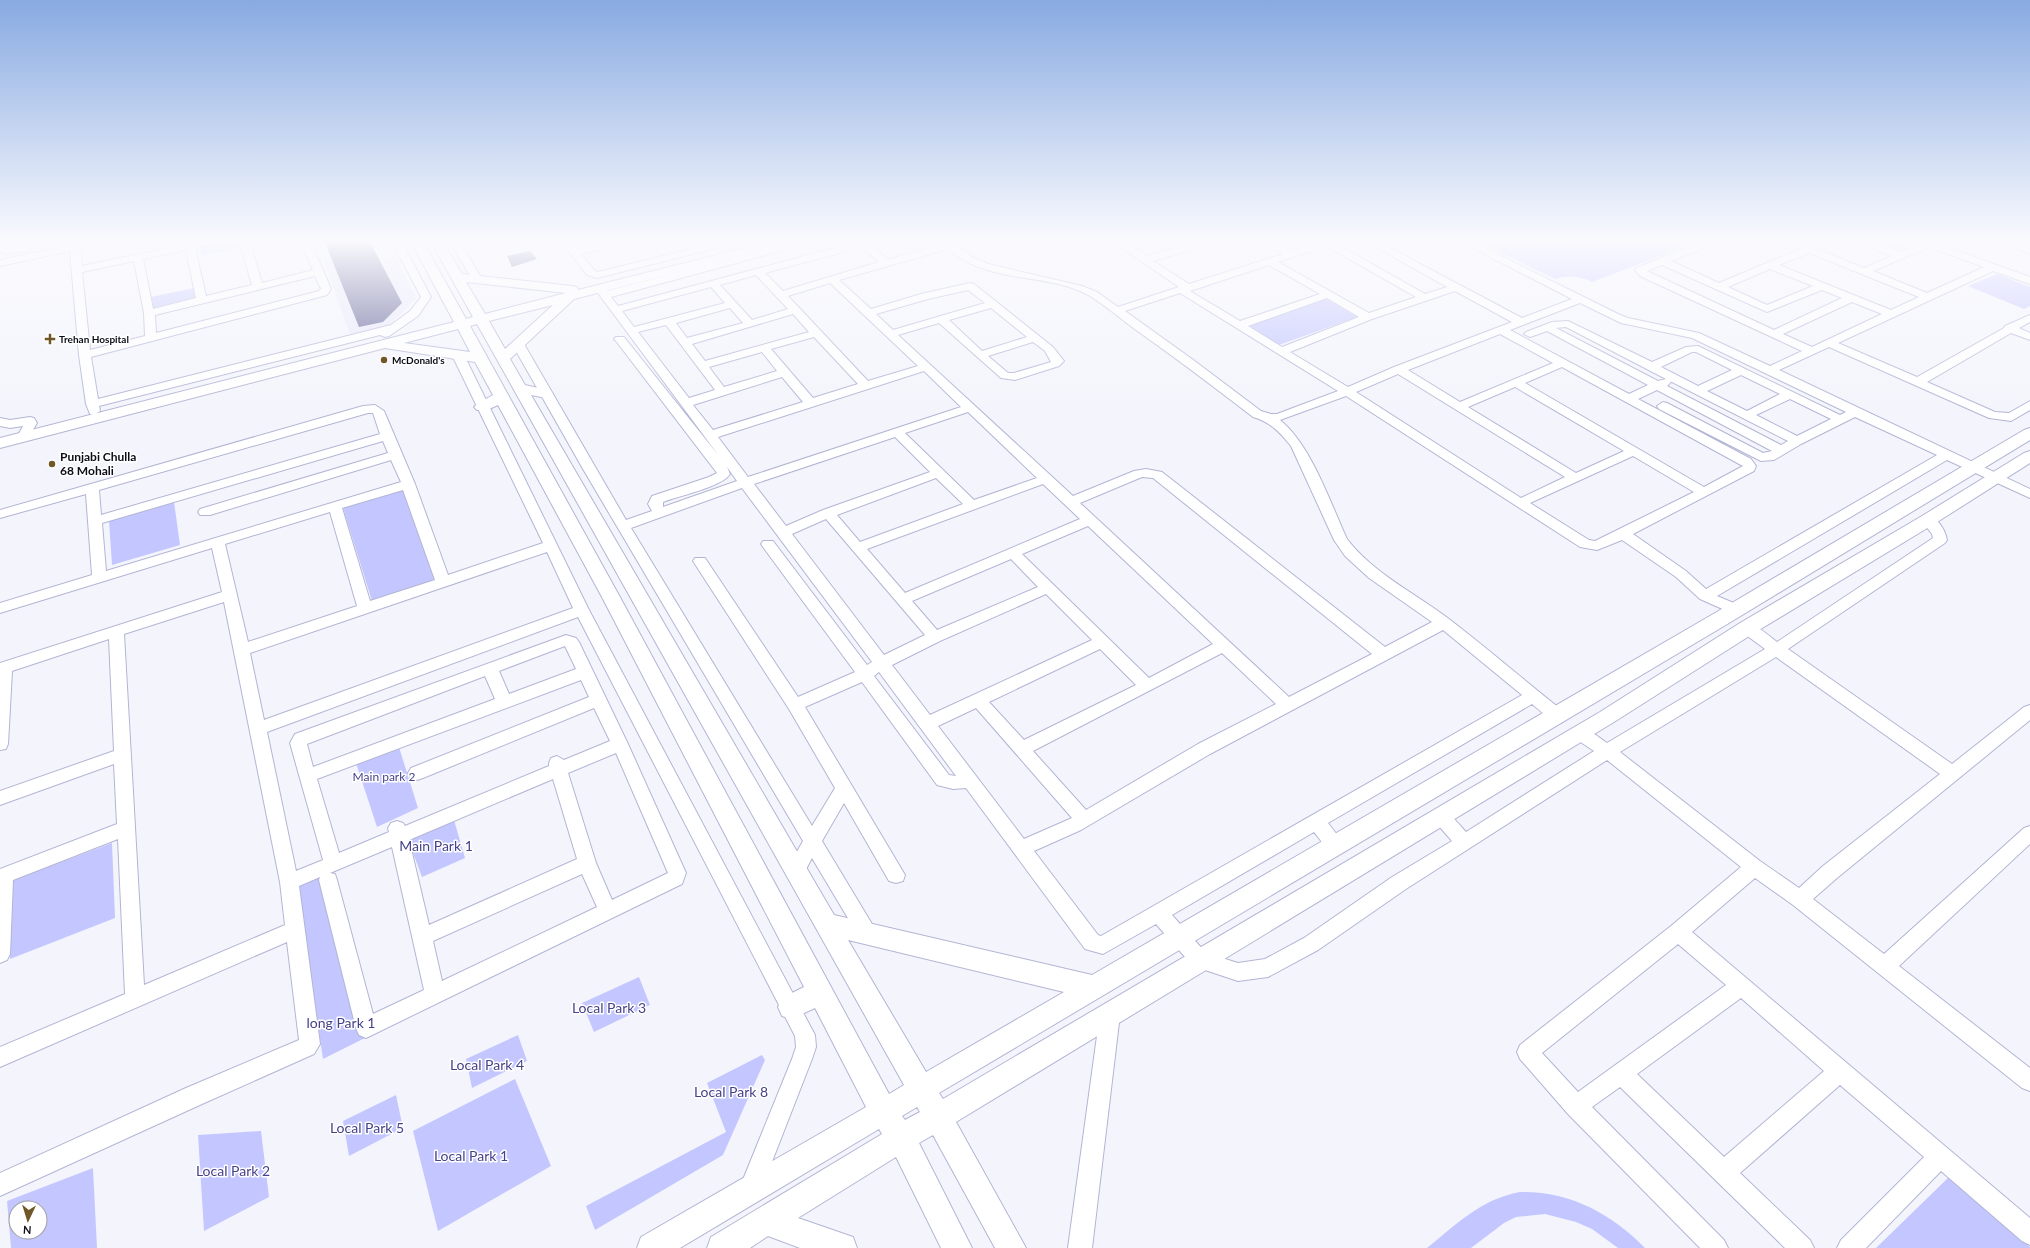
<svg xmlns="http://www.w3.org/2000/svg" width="2030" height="1248" font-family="Lato,sans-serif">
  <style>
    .built { fill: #e7e9f9 }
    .green { fill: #c4c7ff; fill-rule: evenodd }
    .building { fill: #5c5d92 }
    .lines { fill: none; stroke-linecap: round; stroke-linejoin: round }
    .minor-casing { stroke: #b2b5d4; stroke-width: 2 }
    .major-casing { stroke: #b2b5d4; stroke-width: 2 }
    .minor { fill: #fff; fill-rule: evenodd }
    .major { fill: #fff; fill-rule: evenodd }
    .poi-dot { fill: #705728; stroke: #fff; stroke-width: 1.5 }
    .labels { text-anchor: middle; stroke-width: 3; stroke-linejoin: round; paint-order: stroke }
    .far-poi-label { font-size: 10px; font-weight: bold; fill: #0c0d17; stroke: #fff; text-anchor: start }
    .poi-label { font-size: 12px; font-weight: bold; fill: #0c0d17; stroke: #fff; text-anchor: start }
    .park-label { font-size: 12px; fill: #454288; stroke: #fff }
    .near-park-label { font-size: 14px; fill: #454288; stroke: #fff }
  </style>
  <rect width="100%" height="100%" fill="#f4f5fc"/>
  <path class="built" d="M316 240H388L416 299 389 325 350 334Z"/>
  <g class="green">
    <path d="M235 240H240L242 247 201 256 200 247Z"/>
    <path d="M1505 240H1562L1580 247 1601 240H1702L1592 282C1579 276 1569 275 1555 279L1487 246Z"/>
    <path d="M1866 240H1908L1916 243 1896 251Z"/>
    <path d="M1997 274 2030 287V306L2024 309 1968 286Z"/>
    <path d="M194 288 196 298 152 308 151 297Z"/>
    <path d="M1325 298 1357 317 1279 345 1247 324Z"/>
    <path d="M403 490 437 579 372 601 343 508Z"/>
    <path d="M174 502 180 545 112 565 109 521Z"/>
    <path d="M398 744 418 808 377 827 355 760Z"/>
    <path d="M452 813 465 858 422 877 406 834Z"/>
    <path d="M112 843 115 918 10 959 13 880Z"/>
    <path d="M329 867 367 1037 323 1059 296 881Z"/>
    <path d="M639 977 650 1005 594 1032 582 1003Z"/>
    <path d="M518 1035 527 1061 472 1088 466 1059Z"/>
    <path d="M762 1055 765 1060 723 1155 595 1230 586 1206 726 1132 707 1083Z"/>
    <path d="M515 1079 551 1166 438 1231 413 1131Z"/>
    <path d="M396 1095 403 1128 349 1156 343 1121Z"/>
    <path d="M261 1131 269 1197 204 1231 198 1135Z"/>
    <path d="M93 1168 97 1248H11L7 1201ZM16 1208H40V1232H16Z"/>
    <path d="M1950 1176 2030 1247V1248H1876Z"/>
    <path d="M1520 1192C1569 1191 1611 1213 1645 1248H1618L1592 1229 1576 1222 1545 1214 1516 1217 1504 1223 1471 1248H1427C1457 1224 1481 1199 1520 1192Z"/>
  </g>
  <g class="building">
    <path d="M324 240H369L402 303 383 322 359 327Z"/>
    <path d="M530 251 537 259 512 267 507 256Z"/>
  </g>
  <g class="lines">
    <defs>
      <g id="minor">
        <path d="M0 240H10V248L26 245 31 248 26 251 4 254 0 250Z"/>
        <path d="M97 240H114L112 242 80 249 82 266 208 240H225L223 242 195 248 206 296 252 285 239 240H249L262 283 313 270 300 240H310L331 289 327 295 91 357 98 399 391 325 410 311 421 297 391 240H401L431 297 418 316 389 336 385 337 380 335 99 406 100 411 94 415 90 414 86 404 79 355 70 251 0 266V260ZM186 250 196 298 153 309 143 259ZM134 261 144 313 145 336 90 350 82 272ZM315 276 321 289 319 291 156 333 155 315Z"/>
        <path d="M449 240H459L482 279 481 281H473Z"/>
        <path d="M560 240H570L577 249 614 240H630L628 242 581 254 595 271 598 272 728 240H743L741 242 597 278 587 275Z"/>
        <path d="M801 240H816L814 242 611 297 618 306 857 242 855 240H865L888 260 942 244 938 240H949L970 256 988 264 1082 286 1097 292 1118 307 1179 287 1110 240H1121L1147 256 1205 240H1219L1217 242 1153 261 1189 284 1283 254 1262 240H1273L1292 251 1326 240H1340L1335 243 1425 294 1447 287 1363 240H1375L1522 318 1572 299 1457 240H1469L1475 243 1486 240H1499L1497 242 1483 247 1618 314 1628 318 1699 333 1770 366 1802 351 1640 276 1635 270 1636 268 1708 240H1721L1719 242 1671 261 1719 283 1800 249 1783 242 1781 240H1794L1864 268 1892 256 1858 242 1856 240H1869L1901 252 1920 244 1914 240H1927L2030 277V284L1993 271 1838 343 1917 377 2004 328 2005 326 2030 315V322L2019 328 2030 333V340L2011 333 1927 382 1995 412 2009 413 2030 401V410L2011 421 1989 418 1829 347 1779 370 2030 489V498L1947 460 1717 596 1741 606 1743 610 1741 614 1736 615 1700 599 1676 577 1622 540 1597 550 1580 547 1346 396 1280 420C1311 445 1330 502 1347 539 1374 574 1415 593 1449 619 1488 649 1525 681 1563 711L1565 715 1563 719C1551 723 1541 711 1532 704L1328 823 1345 845 1342 850C1328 855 1322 841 1314 832L1172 915 1206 953 1238 963 1265 959 1304 938 1392 877 1452 841 1431 817 1434 812C1448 807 1457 823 1466 832L1594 751 1573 737 1571 733 1573 729C1585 725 1597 736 1607 743L1765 649 1742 632 1739 628 1742 624C1754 621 1767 635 1777 642L1933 538 1932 534 1921 520 1923 517C1936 514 1945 529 1947 540L1945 543 1788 649 1952 764 2024 707 2030 705V720L1837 878 1813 899 1884 954 2024 828 2030 826V844L1899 966 2030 1068V1091L2022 1088 1793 905 1755 878 1692 932 2030 1218V1245L2022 1241 1941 1171 1866 1248H1837L1841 1240 1924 1157 1840 1085 1740 1173 1810 1240 1814 1248H1785L1620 1087 1592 1107 1724 1240 1728 1248H1700L1568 1114 1520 1059 1517 1052 1520 1045 1671 926 1741 867 1607 760 1406 889 1318 950 1268 977 1238 981 1193 966 1156 924 1103 954 1085 949 966 788 953 789 937 785 862 682 805 707 905 875 903 881 896 883 889 881 844 803 822 841 878 934 875 940 868 943 861 940 812 858 802 877 795 879 788 877 786 871 803 841 583 469 512 344 518 341 524 344 626 520 652 511 648 504 652 496 709 477 717 473 616 341 614 339 616 337H624L719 456 595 289 600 286 604 287 607 291ZM1326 246 1416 297 1369 313 1278 262ZM862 247 879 262 783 291 765 273ZM1929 247 1984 267 1927 293 1873 271ZM948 249C992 286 1045 271 1090 296 1106 306 1121 319 1136 330 1176 358 1214 387 1253 417 1270 422 1280 432 1291 446L1334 540 1345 556 1369 578 1432 622 1385 647 1162 472 1146 469 1134 471 1073 496 898 335 939 323 1001 378 1015 380 1059 366 1064 361 1053 347 974 284 970 283 921 294 871 309 839 280ZM1809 253 1919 297 1891 310 1779 265ZM1269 265 1320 294 1240 321 1190 291ZM1662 265 1767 312 1822 290 1842 298 1774 330 1647 271ZM1770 269 1813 286 1767 305 1728 287ZM756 275 788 309 752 320 720 285ZM830 283 918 366 868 381 788 296ZM711 287 725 303 634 327 622 311ZM968 290 985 303 893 330 876 314 928 299ZM1455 291 1512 322 1394 367 1348 387 1290 352 1372 319ZM1180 293 1338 391 1277 414H1271L1261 411 1192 359 1125 311ZM1327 298 1359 317 1282 347 1248 326ZM1852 302 1882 314 1812 347 1783 334ZM1580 303 1621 323 1692 338 1846 412 1840 415 1698 346 1686 347 1652 362 1568 321 1552 322 1526 332 1524 334 1530 337 1547 331 1648 385 1629 394 1510 330ZM730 308 743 323 687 338 676 323ZM991 308 1027 337 982 351 949 320ZM793 314 809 332 705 361 692 344ZM666 325 715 390 689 398 638 332ZM1566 327 1666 379 1658 381 1556 328ZM1500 334 1553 363 1460 402 1408 370ZM814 337 858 384 813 398 771 349ZM1033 342 1045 351 1051 362 1014 373H1008L988 356ZM762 352 777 371 724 387 709 367ZM1692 352H1696L1732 370 1698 386 1661 367ZM1562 367 1741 465 1743 466 1704 487 1525 383ZM924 371 961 407 748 477 718 437ZM1398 374 1565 477 1521 498 1356 392ZM1741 375 1780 394 1747 411 1707 391ZM782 377 803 402 713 430 693 405ZM1670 381 1788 441 1781 445 1667 386 1671 382ZM1515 387 1624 451 1576 473 1468 407ZM1657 390 1772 451 1763 453 1667 403 1663 402 1657 406 1659 409 1761 461 1774 460 1801 444 1855 417 1937 455 1706 589 1686 571 1633 534 1754 471 1756 466 1751 459 1638 399ZM1790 399 1831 419 1797 436 1756 415ZM968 412 1037 478 974 500 905 433ZM895 437 930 472 823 510 786 526 754 484ZM1633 456 1694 492 1595 541 1589 540 1530 503ZM727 467 737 481 663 507V502C678 496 722 487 730 474ZM1142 477 1153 478 1372 654 1289 697 1080 503ZM936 478 963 504 860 542 837 515ZM1043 484 1080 519 905 593 867 549ZM742 488 872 662 867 665 773 541H763L761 544 763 547 855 672 798 697 705 558H695L693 561 789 709 835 788 812 826 631 528ZM826 519 925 635 884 655 792 534ZM1088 526 1213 644 1149 678 1022 554ZM1011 559 1038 587 937 630 912 601ZM1046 594 1092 640 930 715 892 665 940 641ZM1443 630 1522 695 1101 936 1098 935 1034 851 1081 830 1210 754ZM1100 649 1136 685 1024 740 989 702ZM1222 653 1276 704 1198 744 1086 810 1033 751ZM1776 657 1940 774 1823 866 1799 888 1760 861 1620 752ZM879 672 956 776 949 775 874 676ZM976 708 1072 818 1024 839 938 726ZM1678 944 1726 985 1578 1092 1542 1053ZM1741 998 1824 1071 1724 1157 1637 1074Z"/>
        <path d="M1566 240H1600L1598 242 1581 246Z"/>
        <path d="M1995 240H2008L2030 248V254Z"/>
        <path d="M458 352 464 355 589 610 815 1035 816 1047 812 1059 759 1195 751 1198 743 1195 740 1187 792 1059 796 1047 795 1036 578 617 267 732 296 871 323 860 290 743 295 734 566 635 576 638 579 642 628 744 686 873 682 884 366 1038 359 1035 356 1028 319 880 320 877 299 886 320 1044 314 1054 202 1104 0 1196V1173L186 1088 299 1040 287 942 0 1067V1047L125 994 118 839 13 880 10 954 7 960 0 963V869L117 824 114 764 0 805V791L114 751 109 639 12 671 8 744 6 749 0 750V663L222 592 212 548 0 613V603L92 575 86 494 0 518V510L363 406 375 405 384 411 415 484 448 575 543 543 452 355ZM368 413H373L380 434 101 515 99 490ZM383 441 388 453 200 509 198 512 200 515H210L391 460 401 482 106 571 102 523ZM403 490 435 580 370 601 342 508ZM330 512 357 606 248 642 225 544ZM547 552 573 608 264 720 250 653ZM224 602 280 882 285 925 144 985 124 634ZM565 646 576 669 509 694 499 671ZM485 676 495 699 313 767 307 744ZM581 680 589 697 411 768 408 773 411 778 417 780 423 778 594 708 610 741 564 760 557 756 551 758 549 763V766L405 826 403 823 397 821 391 823 388 828 389 832 339 853 317 779ZM616 753 668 873 612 900 596 863 568 773ZM553 779 577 859 429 925 409 840ZM392 847 424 990 373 1014 337 880 335 874 330 873ZM582 874 597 907 442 981 433 941Z"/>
        <path d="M30 417 34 418 37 423 27 440 23 441 17 437 23 426 10 428 0 426V418L10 420Z"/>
        <path d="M1110 1004 1117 1007 1120 1014 1092 1248H1068L1100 1014 1103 1007Z"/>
      </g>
      <path id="major" d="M410 240H422L466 319 473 317 430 240H442L462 274 572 286 577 287 578 290 776 240H795L793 243 574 299 510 359 525 385 551 391 553 394 551 397 546 398 531 395 834 915 1092 975 1715 613 2024 430 2030 428V440L1729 623 939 1093 943 1099 1600 712 1740 623 1922 516 2024 453 2030 451V463L1934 524 1754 633 1614 722 956 1122 1026 1248H995L933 1135 919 1143 972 1248H941L896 1157 798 1218 853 1237 857 1248H800L768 1236 750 1248H707L711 1237 882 1134 879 1129 680 1248H637L641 1237 866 1107 815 1008 791 1019 782 1016 778 1007 782 998 804 987 603 599 498 405 487 410H477L474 407 477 404 493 395 475 362 385 348 0 448V438L454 322ZM466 282 566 293 485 314ZM553 305 505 349 489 321ZM477 324 904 1085 889 1094 621 599 470 326ZM458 329 470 352 404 343ZM848 940 1064 992 926 1072ZM917 1107 920 1112 905 1120 902 1116Z"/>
    </defs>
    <use href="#minor" class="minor-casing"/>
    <use href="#major" class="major-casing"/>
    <use href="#minor" class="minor"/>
    <use href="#major" class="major"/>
  </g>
  <linearGradient id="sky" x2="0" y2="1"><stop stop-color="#88aae1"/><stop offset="0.58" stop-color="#fafafe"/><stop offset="1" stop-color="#fafafe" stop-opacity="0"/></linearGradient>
  <rect width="2030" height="414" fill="url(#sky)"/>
  <g class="poi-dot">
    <path d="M48 333h4v4h4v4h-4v4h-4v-4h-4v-4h4z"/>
    <circle cx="384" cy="360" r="4"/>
    <circle cx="52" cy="464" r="4"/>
  </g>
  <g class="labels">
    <g class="far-poi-label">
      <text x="59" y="343">Trehan Hospital</text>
      <text x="392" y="364">McDonald's</text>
    </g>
    <g class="poi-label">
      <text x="60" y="461">Punjabi Chulla<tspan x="60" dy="14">68 Mohali</tspan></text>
    </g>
    <g class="park-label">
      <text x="384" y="781">Main park 2</text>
    </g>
    <g class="near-park-label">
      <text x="436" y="851">Main Park 1</text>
      <text x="609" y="1013">Local Park 3</text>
      <text x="341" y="1028">long Park 1</text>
      <text x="487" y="1070">Local Park 4</text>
      <text x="731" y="1097">Local Park 8</text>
      <text x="367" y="1133">Local Park 5</text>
      <text x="471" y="1161">Local Park 1</text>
      <text x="233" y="1176">Local Park 2</text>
    </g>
  </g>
  <g transform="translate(28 1220) rotate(184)"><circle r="19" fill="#ffffff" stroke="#9e9ea2"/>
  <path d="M0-3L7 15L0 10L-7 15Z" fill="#705728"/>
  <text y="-6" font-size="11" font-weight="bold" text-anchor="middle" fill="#0c0d17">N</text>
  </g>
</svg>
